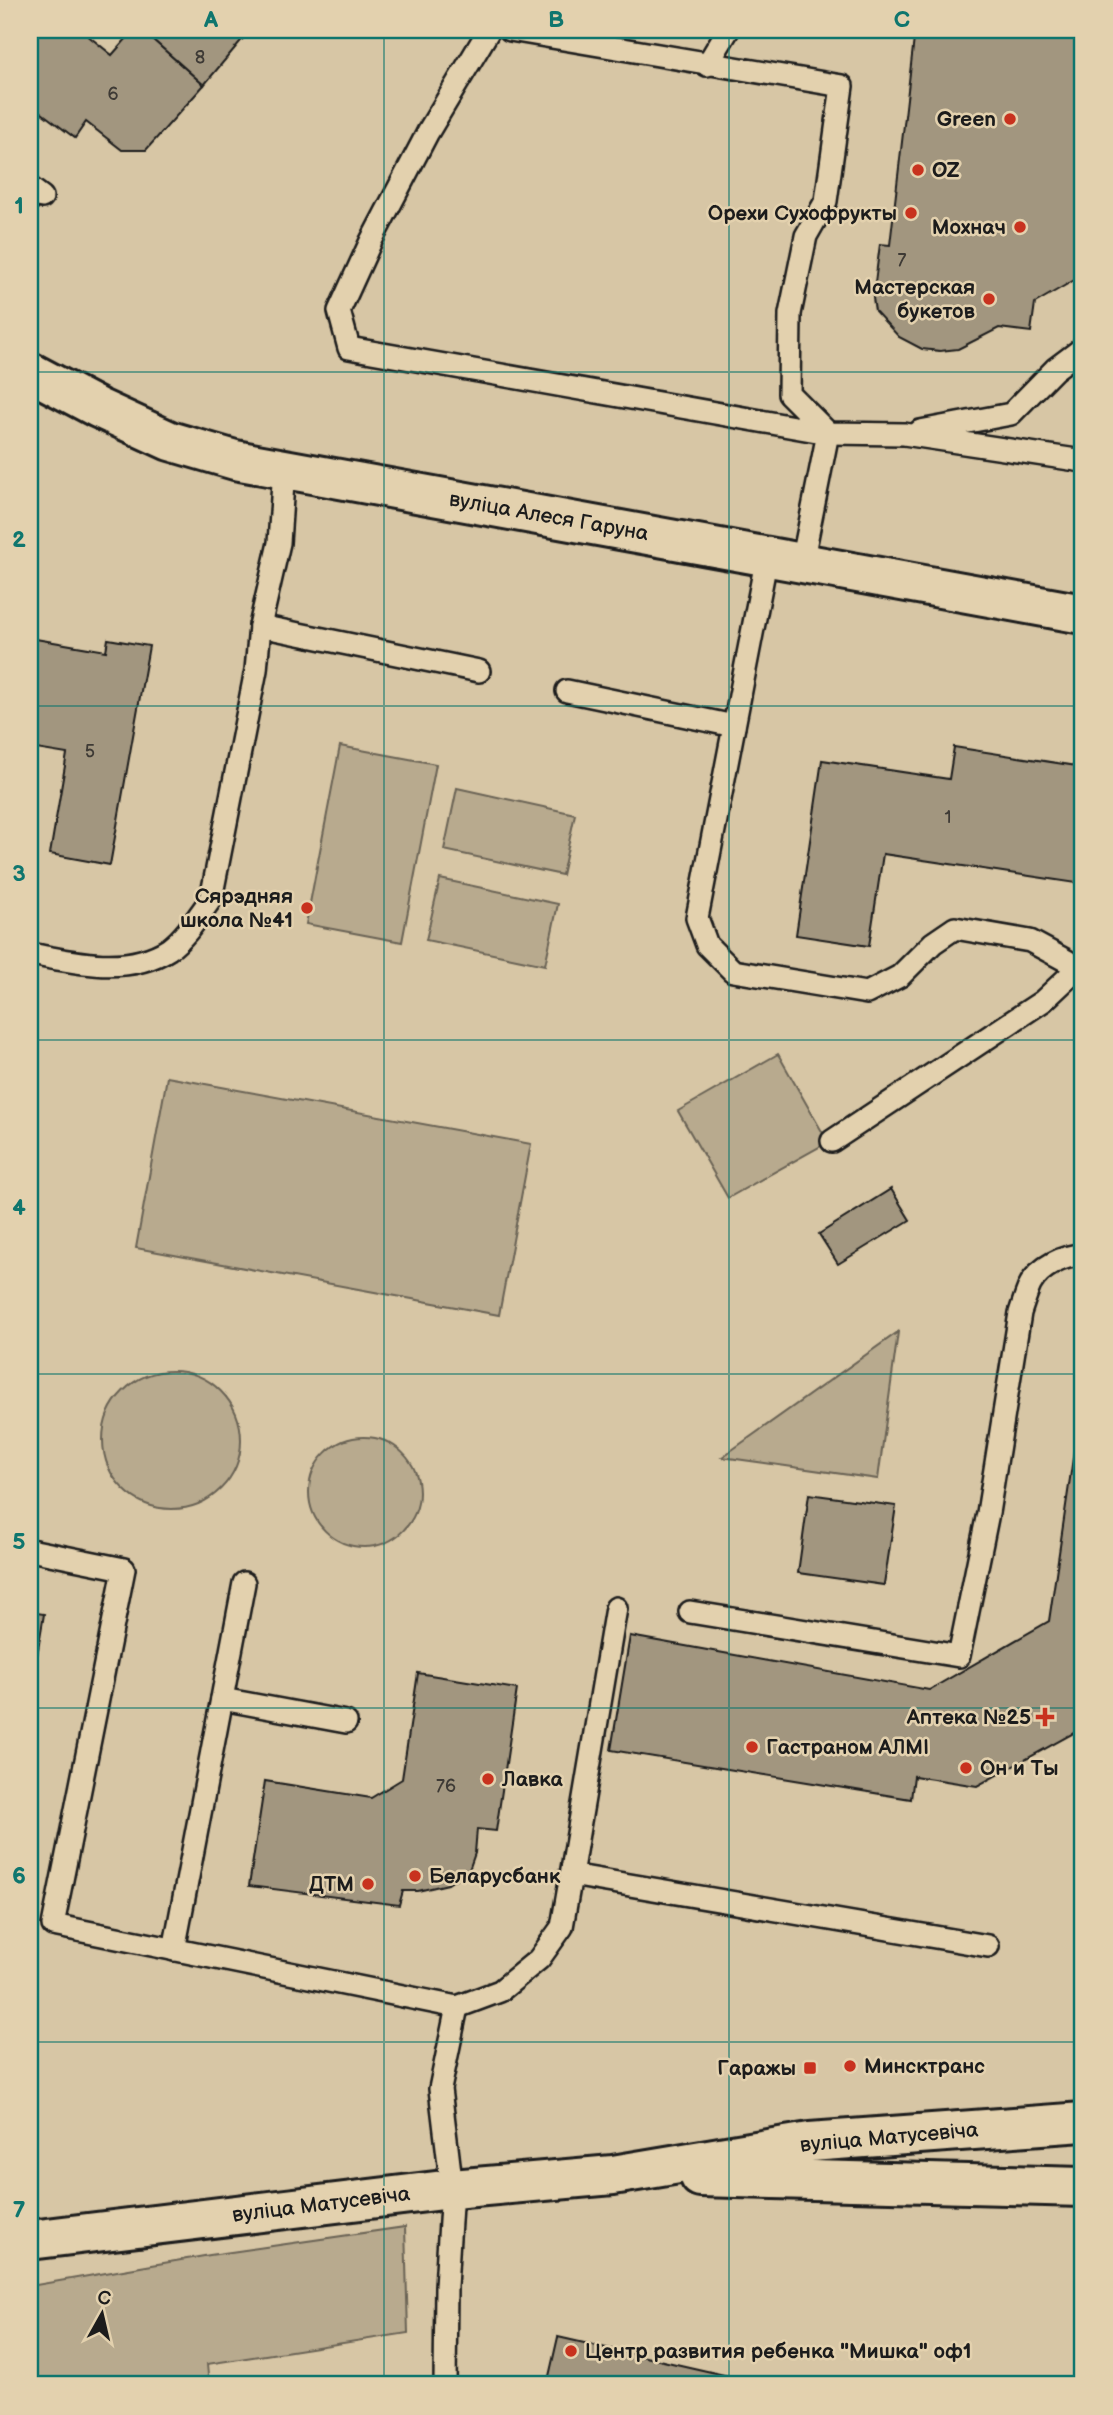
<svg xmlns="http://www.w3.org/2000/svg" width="1113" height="2415" font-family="'Balsamiq Sans',sans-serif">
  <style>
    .green { fill: #b8aa8e; stroke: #6a6355; stroke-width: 2 }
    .building { fill: #a2967f; stroke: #1c1c1c; stroke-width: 2 }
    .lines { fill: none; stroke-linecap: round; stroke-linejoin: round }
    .lane-casing { stroke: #1c1c1c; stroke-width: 26 }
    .secondary-casing { stroke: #1c1c1c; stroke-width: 44 }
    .lane { stroke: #e3d1ae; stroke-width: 21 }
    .secondary { stroke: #e3d1ae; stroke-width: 38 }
    .grid { fill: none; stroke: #0f766e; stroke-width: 2; stroke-opacity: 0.55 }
    .poi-dot { fill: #c8321e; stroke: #e3d1ae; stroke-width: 2.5 }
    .labels { text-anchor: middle; stroke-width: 5; stroke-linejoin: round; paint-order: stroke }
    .number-label { font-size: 18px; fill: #3e3a35 }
    .poi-label { font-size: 21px; font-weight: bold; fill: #1c1c1c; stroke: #e3d1ae; text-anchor: end }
    .street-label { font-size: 21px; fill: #1c1c1c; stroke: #e3d1ae }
    .neatline { fill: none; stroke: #0f766e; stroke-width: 2.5 }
    .grid-label { font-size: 23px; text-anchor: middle; font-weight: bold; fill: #0f766e }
  </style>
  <rect width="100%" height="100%" fill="#d7c6a5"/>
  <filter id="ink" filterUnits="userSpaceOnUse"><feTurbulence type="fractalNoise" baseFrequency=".0143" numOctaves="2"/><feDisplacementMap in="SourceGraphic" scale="14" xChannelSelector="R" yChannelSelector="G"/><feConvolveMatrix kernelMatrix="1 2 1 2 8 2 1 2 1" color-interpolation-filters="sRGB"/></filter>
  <g filter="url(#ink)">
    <g class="green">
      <path d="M340 746 436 764 402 942 306 924Z"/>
      <path d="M457 788 575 814 562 875 444 850Z"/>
      <path d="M440 879 558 904 545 965 426 940Z"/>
      <path d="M778 1054 828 1142 728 1198 678 1111Z"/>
      <path d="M167 1077 531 1144 499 1315 136 1248Z"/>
      <path d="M898 1332 878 1479 722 1457Z"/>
      <circle cx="172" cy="1440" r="69"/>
      <circle cx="364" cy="1492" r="55"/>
      <path d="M405 2227 408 2333 207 2364 209 2385H30V2286L210 2255Z"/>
    </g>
    <g class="building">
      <path d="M30 30H81L112 55 134 30H142L204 85 146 150H122L86 122 75 138 30 104Z"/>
      <path d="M142 30H250L204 85Z"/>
      <path d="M915 30H1083V275L1035 303 1031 332 999 328 958 349 940 351 922 349 899 337 875 311 873 298 880 244 890 245Z"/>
      <path d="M30 638 106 651 108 639 149 646 110 865 50 854 67 754 30 748Z"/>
      <path d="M954 747 1083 767V884L883 854 869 946 796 935 822 760 949 779Z"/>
      <path d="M891 1189 910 1220 838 1264 819 1234Z"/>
      <path d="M1083 1390V1728L977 1786 914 1776 911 1799 611 1750 630 1636 929 1690 1049 1621Z"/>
      <path d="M809 1494 896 1506 884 1585 798 1573Z"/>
      <path d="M30 1612 44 1614 30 1697Z"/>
      <path d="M418 1673 517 1689 496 1831 477 1829 475 1853 469 1870 448 1884 418 1891H403L399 1905 249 1886 265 1781 371 1798 402 1779Z"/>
      <path d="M558 2337 768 2385H547Z"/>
    </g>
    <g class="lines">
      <defs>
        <g id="lane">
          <path d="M489 30 428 132 371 241 339 311 349 348 828 433 904 434 1083 461"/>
          <path d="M510 30 842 86 826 201 806 236 790 314 789 394 828 433"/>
          <path d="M707 65 728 30"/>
          <path d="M30 188 42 197"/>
          <path d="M920 431 1011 414 1055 369 1083 348"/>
          <path d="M767 556 697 918 707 945 733 971 867 993 900 976 933 943 955 928 1030 941 1067 961 1083 976"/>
          <path d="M802 563 828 433"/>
          <path d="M260 626 479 671"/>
          <path d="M567 691 734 726"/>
          <path d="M30 954C75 962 127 976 169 949 186 937 199 915 211 899L256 670 260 626 279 543 284 468"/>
          <path d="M832 1141 1043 1001 1076 970"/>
          <path d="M30 1550 124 1569 53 1925 457 2007 500 1991 539 1959 562 1927 571 1875 988 1946"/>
          <path d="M690 1612 959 1656 988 1513 1020 1313C1023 1304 1026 1294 1030 1285 1039 1267 1064 1255 1083 1255"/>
          <path d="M222 1699 346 1722"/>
          <path d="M571 1875 616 1608"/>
          <path d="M174 1950 244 1583"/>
          <path d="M445 2385 446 2286 452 2189 440 2089 457 2007"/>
        </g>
        <g id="secondary">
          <path d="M30 372 98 408 170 441 235 460 1083 614"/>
          <path d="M700 2177 1083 2187"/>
          <path d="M30 2240 452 2189 613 2175 810 2142 1083 2122"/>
        </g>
      </defs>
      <use href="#lane" class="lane-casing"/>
      <use href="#secondary" class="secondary-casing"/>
      <use href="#lane" class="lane"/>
      <use href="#secondary" class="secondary"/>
    </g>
  </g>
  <path class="grid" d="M384 30V2385M729 30V2385M30 372H1083M30 706H1083M30 1040H1083M30 1374H1083M30 1708H1083M30 2042H1083"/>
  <g class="poi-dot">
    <circle cx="1010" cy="119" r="7"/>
    <circle cx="918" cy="170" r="7"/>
    <circle cx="911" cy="213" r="7"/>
    <circle cx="1020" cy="227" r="7"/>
    <circle cx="989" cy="299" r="7"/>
    <circle cx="307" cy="908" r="7"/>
    <path d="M1041.5 1706.5h7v7h7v7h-7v7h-7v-7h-7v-7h7z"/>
    <circle cx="752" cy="1747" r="7"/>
    <circle cx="966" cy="1768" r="7"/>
    <circle cx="488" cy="1779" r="7"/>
    <circle cx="415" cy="1876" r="7"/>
    <circle cx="368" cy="1884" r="7"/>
    <circle cx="850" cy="2066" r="7"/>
    <rect x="803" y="2061" width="14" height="14" rx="3.5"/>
    <circle cx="571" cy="2351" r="7"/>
  </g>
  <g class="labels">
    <g class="number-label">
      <text x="200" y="63">8</text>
      <text x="113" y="100">6</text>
      <text x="902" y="266">7</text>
      <text x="90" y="757">5</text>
      <text x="948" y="823">1</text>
      <text x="446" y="1792">76</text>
    </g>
    <g class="poi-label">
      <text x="996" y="126">Green</text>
      <text x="932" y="177" text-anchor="start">OZ</text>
      <text x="897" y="220">Орехи Сухофрукты</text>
      <text x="1006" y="234">Мохнач</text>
      <text x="975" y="294">Мастерская<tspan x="975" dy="24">букетов</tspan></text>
      <text x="293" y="903">Сярэдняя<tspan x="293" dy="24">школа №41</tspan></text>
      <text x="1031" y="1724">Аптека №25</text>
      <text x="766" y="1754" text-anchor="start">Гастраном АЛМІ</text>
      <text x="980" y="1775" text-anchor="start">Он и Ты</text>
      <text x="502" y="1786" text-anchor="start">Лавка</text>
      <text x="429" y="1883" text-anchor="start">Беларусбанк</text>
      <text x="354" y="1891">ДТМ</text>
      <text x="864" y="2073" text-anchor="start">Минсктранс</text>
      <text x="796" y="2075">Гаражы</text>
      <text x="585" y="2358" text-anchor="start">Центр развития ребенка "Мишка" оф1</text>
    </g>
    <g class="street-label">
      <text transform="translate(549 516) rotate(10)" y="7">вуліца Алеся Гаруна</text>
      <text transform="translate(889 2137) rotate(-5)" y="7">вуліца Матусевіча</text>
      <text transform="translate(321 2204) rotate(-7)" y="7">вуліца Матусевіча</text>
    </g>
  </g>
  <rect width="1113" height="2415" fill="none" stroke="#e3d1ae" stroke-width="77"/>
  <g transform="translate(102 2314) rotate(8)" stroke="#e3d1ae" stroke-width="5" paint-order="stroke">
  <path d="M0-5L12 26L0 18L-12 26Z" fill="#1c1c1c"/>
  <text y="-10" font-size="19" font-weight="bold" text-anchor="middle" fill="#1c1c1c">С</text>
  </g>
  <rect x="38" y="38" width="1036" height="2338" class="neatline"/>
  <g class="grid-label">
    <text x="211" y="27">A</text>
    <text x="556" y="27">B</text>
    <text x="902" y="27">C</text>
    <text x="19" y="213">1</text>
    <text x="19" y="547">2</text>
    <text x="19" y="881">3</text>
    <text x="19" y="1215">4</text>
    <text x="19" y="1549">5</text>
    <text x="19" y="1883">6</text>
    <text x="19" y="2217">7</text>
  </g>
</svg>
